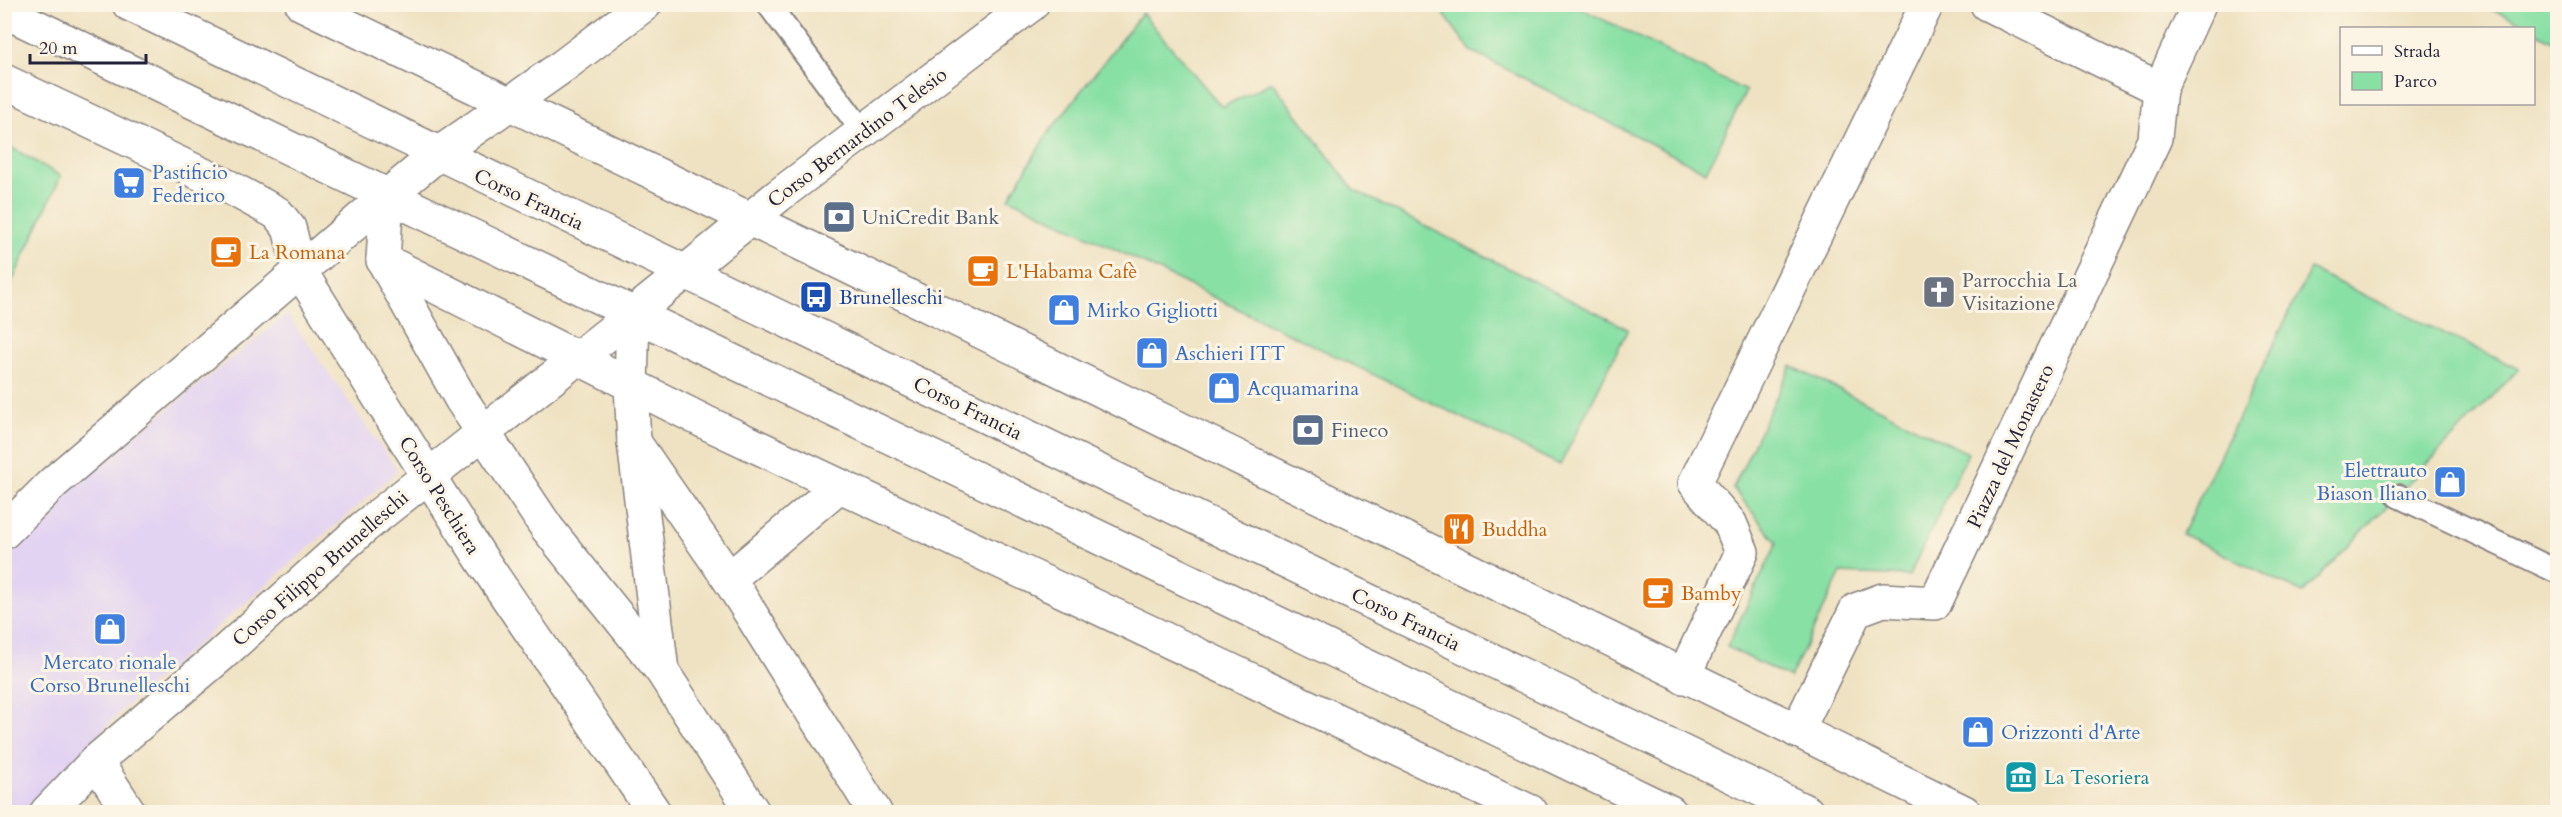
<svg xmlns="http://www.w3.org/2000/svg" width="2562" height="817" font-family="Cardo,serif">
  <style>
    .built { fill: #e3d3f2 }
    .green { fill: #88e0a4; stroke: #558170; stroke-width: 1.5 }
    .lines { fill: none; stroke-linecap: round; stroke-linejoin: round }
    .service-casing { stroke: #88827e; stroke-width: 26 }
    .minor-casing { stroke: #88827e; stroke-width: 36 }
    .tertiary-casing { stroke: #88827e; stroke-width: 36 }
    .secondary-casing { stroke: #88827e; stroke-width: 36 }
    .primary-casing { stroke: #88827e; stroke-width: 36 }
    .service { stroke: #fff; stroke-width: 22 }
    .minor { stroke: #fff; stroke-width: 33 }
    .tertiary { stroke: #fff; stroke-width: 33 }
    .secondary { stroke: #fff; stroke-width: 33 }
    .primary { stroke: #fff; stroke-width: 33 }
    .labels { text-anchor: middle; stroke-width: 6; stroke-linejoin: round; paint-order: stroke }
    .street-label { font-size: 20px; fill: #22223b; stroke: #fcf5e5 }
    .shop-label { font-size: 20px; fill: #366cbe; stroke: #fcf5e5; text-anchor: start }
    .service-label { font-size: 20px; fill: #4e5e75; stroke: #fcf5e5; text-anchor: start }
    .food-label { font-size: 20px; fill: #c56008; stroke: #fcf5e5; text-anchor: start }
    .worship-label { font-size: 20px; fill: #5b616d; stroke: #fcf5e5; text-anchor: start }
    .transit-label { font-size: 20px; fill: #164399; stroke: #fcf5e5; text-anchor: start }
    .culture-label { font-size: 20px; fill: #0d838f; stroke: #fcf5e5; text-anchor: start }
  </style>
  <rect width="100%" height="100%" fill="#fcf5e5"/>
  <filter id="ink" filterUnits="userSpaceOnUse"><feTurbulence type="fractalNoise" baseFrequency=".0167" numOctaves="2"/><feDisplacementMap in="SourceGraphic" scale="12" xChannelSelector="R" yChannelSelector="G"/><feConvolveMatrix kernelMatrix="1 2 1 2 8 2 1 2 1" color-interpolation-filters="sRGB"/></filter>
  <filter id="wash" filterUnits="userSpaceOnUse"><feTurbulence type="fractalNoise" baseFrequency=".008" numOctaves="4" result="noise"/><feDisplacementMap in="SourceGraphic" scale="24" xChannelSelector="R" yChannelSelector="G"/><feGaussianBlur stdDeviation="1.35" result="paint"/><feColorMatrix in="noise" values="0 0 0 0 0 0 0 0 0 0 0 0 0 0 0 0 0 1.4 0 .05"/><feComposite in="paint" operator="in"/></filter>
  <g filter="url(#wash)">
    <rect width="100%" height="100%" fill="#efe2c2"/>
    <path class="built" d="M287 314 398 471 124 708 24 812H5L4 551 50 503Z"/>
    <g class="green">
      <path d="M1437 5H1577L1580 8 1746 91 1706 172 1471 51Z"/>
      <path d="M2481 5H2557V43L2534 31V28Z"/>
      <path d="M1142 13 1222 107 1272 82 1354 190 1628 329 1560 465 1009 198 1046 136Z"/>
      <path d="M5 144 61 176 5 297Z"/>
      <path d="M2310 269 2519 369 2303 593 2182 534Z"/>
      <path d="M1791 366 1968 453 1909 576 1841 573 1790 678 1727 647 1777 543 1733 488Z"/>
    </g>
  </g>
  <g filter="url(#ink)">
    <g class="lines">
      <defs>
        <g id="service">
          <path d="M768 4 863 132"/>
          <path d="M2398 496 2558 572"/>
        </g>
        <g id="minor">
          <path d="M302 4 810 248 1964 812"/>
          <path d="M4 81 229 187 277 213 289 228 300 271 410 447 482 560 654 812"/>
          <path d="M2160 89 2199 4"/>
          <path d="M383 260 709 424 1531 812"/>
          <path d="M634 442 729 579 875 812"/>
          <path d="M729 579 839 486"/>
          <path d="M1683 677 1742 552 1730 523 1695 483 1927 4"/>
          <path d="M1797 731 1856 610 1883 600 1935 603 2155 138 2160 89 1987 4"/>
          <path d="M96 761 129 812"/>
        </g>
        <g id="tertiary">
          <path d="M437 155 563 66 645 4"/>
          <path d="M685 272 778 196 1032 4"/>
          <path d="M4 532 53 483 387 196"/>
          <path d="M47 812 96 761 220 656 364 527 633 314"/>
        </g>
        <g id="secondary">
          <path d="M437 155 387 196 383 260 461 399 547 528 662 671 753 812"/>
          <path d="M662 671 634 442 631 386 633 314 685 272"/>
        </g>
        <g id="primary">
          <path d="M129 4 1807 812"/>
          <path d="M4 11 1670 812"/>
        </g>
      </defs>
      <use href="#service" class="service-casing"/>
      <use href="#minor" class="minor-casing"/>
      <use href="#tertiary" class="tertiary-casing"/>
      <use href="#secondary" class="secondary-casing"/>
      <use href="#primary" class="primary-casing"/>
      <use href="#service" class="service"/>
      <use href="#minor" class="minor"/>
      <use href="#tertiary" class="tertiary"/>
      <use href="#secondary" class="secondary"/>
      <use href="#primary" class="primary"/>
    </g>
  </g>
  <defs>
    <symbol id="supermarket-square" viewBox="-11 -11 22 22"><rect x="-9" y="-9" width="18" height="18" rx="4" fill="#3f7fe0" stroke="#fcf5e5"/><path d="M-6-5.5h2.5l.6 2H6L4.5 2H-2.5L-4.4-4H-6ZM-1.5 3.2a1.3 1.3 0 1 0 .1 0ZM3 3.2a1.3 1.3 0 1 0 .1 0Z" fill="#fff"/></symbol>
    <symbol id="bank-square" viewBox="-11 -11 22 22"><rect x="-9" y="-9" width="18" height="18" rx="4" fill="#5c6f8a" stroke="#fcf5e5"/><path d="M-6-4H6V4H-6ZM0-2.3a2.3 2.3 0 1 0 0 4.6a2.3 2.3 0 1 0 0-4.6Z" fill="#fff"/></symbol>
    <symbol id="cafe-square" viewBox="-11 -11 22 22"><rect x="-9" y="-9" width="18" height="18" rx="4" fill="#e8710a" stroke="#fcf5e5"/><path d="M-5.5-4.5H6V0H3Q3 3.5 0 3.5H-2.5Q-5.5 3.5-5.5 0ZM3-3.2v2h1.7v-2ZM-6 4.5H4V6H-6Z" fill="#fff"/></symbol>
    <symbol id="church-square" viewBox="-11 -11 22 22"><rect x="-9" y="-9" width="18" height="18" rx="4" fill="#6b7280" stroke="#fcf5e5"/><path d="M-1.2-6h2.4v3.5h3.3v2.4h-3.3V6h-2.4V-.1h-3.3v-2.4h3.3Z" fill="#fff"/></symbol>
    <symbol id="bus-square" viewBox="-11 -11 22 22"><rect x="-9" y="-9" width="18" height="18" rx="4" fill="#1a4fb4" stroke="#fcf5e5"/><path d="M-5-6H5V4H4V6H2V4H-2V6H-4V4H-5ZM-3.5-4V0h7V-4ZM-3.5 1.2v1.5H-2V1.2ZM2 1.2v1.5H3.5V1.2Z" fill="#fff"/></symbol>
    <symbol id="shop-square" viewBox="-11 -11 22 22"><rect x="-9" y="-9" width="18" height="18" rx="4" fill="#3f7fe0" stroke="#fcf5e5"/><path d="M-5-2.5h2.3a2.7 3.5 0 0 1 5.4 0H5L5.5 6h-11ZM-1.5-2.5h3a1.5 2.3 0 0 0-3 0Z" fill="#fff"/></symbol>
    <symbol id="restaurant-square" viewBox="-11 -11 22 22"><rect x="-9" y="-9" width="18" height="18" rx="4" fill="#e8710a" stroke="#fcf5e5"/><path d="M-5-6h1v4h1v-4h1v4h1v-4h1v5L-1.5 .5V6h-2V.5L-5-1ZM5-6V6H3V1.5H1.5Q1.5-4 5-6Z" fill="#fff"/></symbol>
    <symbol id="museum-square" viewBox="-11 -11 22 22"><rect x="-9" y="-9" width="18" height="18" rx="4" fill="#0f9aa8" stroke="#fcf5e5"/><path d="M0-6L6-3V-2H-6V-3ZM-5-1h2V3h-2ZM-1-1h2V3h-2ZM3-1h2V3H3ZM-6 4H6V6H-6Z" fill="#fff"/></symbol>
  </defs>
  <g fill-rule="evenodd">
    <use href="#supermarket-square" x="110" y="164" width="38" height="38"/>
    <use href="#bank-square" x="820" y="198" width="38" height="38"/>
    <use href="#cafe-square" x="207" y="233" width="38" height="38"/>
    <use href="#cafe-square" x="964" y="252" width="38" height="38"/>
    <use href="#church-square" x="1920" y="273" width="38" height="38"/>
    <use href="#bus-square" x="797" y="278" width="38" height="38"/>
    <use href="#shop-square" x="1045" y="291" width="38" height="38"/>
    <use href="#shop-square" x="1133" y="334" width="38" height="38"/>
    <use href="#shop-square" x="1205" y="369" width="38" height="38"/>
    <use href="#bank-square" x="1289" y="411" width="38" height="38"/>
    <use href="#shop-square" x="2431" y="463" width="38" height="38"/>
    <use href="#restaurant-square" x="1440" y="510" width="38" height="38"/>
    <use href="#cafe-square" x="1639" y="574" width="38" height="38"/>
    <use href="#shop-square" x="91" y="610" width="38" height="38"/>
    <use href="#shop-square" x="1959" y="713" width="38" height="38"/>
    <use href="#museum-square" x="2002" y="758" width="38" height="38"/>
  </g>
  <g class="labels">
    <g class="street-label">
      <text transform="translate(857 137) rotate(-37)" y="7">Corso Bernardino Telesio</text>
      <text transform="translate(529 199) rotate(25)" y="7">Corso Francia</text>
      <text transform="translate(968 408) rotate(26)" y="7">Corso Francia</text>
      <text transform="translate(2010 446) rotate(-65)" y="7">Piazza del Monastero</text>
      <text transform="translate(440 495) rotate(58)" y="7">Corso Peschiera</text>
      <text transform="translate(320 568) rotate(-41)" y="7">Corso Filippo Brunelleschi</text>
      <text transform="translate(1406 619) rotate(26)" y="7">Corso Francia</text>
    </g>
    <g class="shop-label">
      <text x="152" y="179">Pastificio<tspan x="152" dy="23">Federico</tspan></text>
      <text x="1087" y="317">Mirko Gigliotti</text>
      <text x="1175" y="360">Aschieri ITT</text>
      <text x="1247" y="395">Acquamarina</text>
      <text x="2427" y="477" text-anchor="end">Elettrauto<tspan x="2427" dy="23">Biason Iliano</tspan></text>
      <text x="110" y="669" text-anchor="middle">Mercato rionale<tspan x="110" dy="23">Corso Brunelleschi</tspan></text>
      <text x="2001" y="739">Orizzonti d'Arte</text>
    </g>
    <g class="service-label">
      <text x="862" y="224">UniCredit Bank</text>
      <text x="1331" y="437">Fineco</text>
    </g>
    <g class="food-label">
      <text x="249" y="259">La Romana</text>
      <text x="1006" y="278">L'Habama Cafè</text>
      <text x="1482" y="536">Buddha</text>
      <text x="1681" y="600">Bamby</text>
    </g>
    <g class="worship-label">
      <text x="1962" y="287">Parrocchia La<tspan x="1962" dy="23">Visitazione</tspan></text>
    </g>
    <g class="transit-label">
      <text x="839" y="304">Brunelleschi</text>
    </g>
    <g class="culture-label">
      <text x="2044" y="784">La Tesoriera</text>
    </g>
  </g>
  <rect width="2562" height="817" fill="none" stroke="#fcf5e5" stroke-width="24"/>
  <rect x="2340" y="27" width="195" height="78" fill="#fcf5e5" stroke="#a5a1a1" stroke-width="1.5"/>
  <rect x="2352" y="46" width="30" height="9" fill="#ffffff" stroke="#a5a1a1" stroke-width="1.5"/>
  <text x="2394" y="57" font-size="18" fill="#22223b">Strada</text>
  <rect x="2352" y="72" width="30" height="18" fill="#88e0a4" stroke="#a5a1a1" stroke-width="1.5"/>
  <text x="2394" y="87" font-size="18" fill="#22223b">Parco</text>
  <path d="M30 54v9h116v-9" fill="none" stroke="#22223b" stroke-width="3"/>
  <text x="39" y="54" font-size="18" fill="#22223b" stroke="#fcf5e5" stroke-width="4.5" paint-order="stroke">20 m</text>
</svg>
